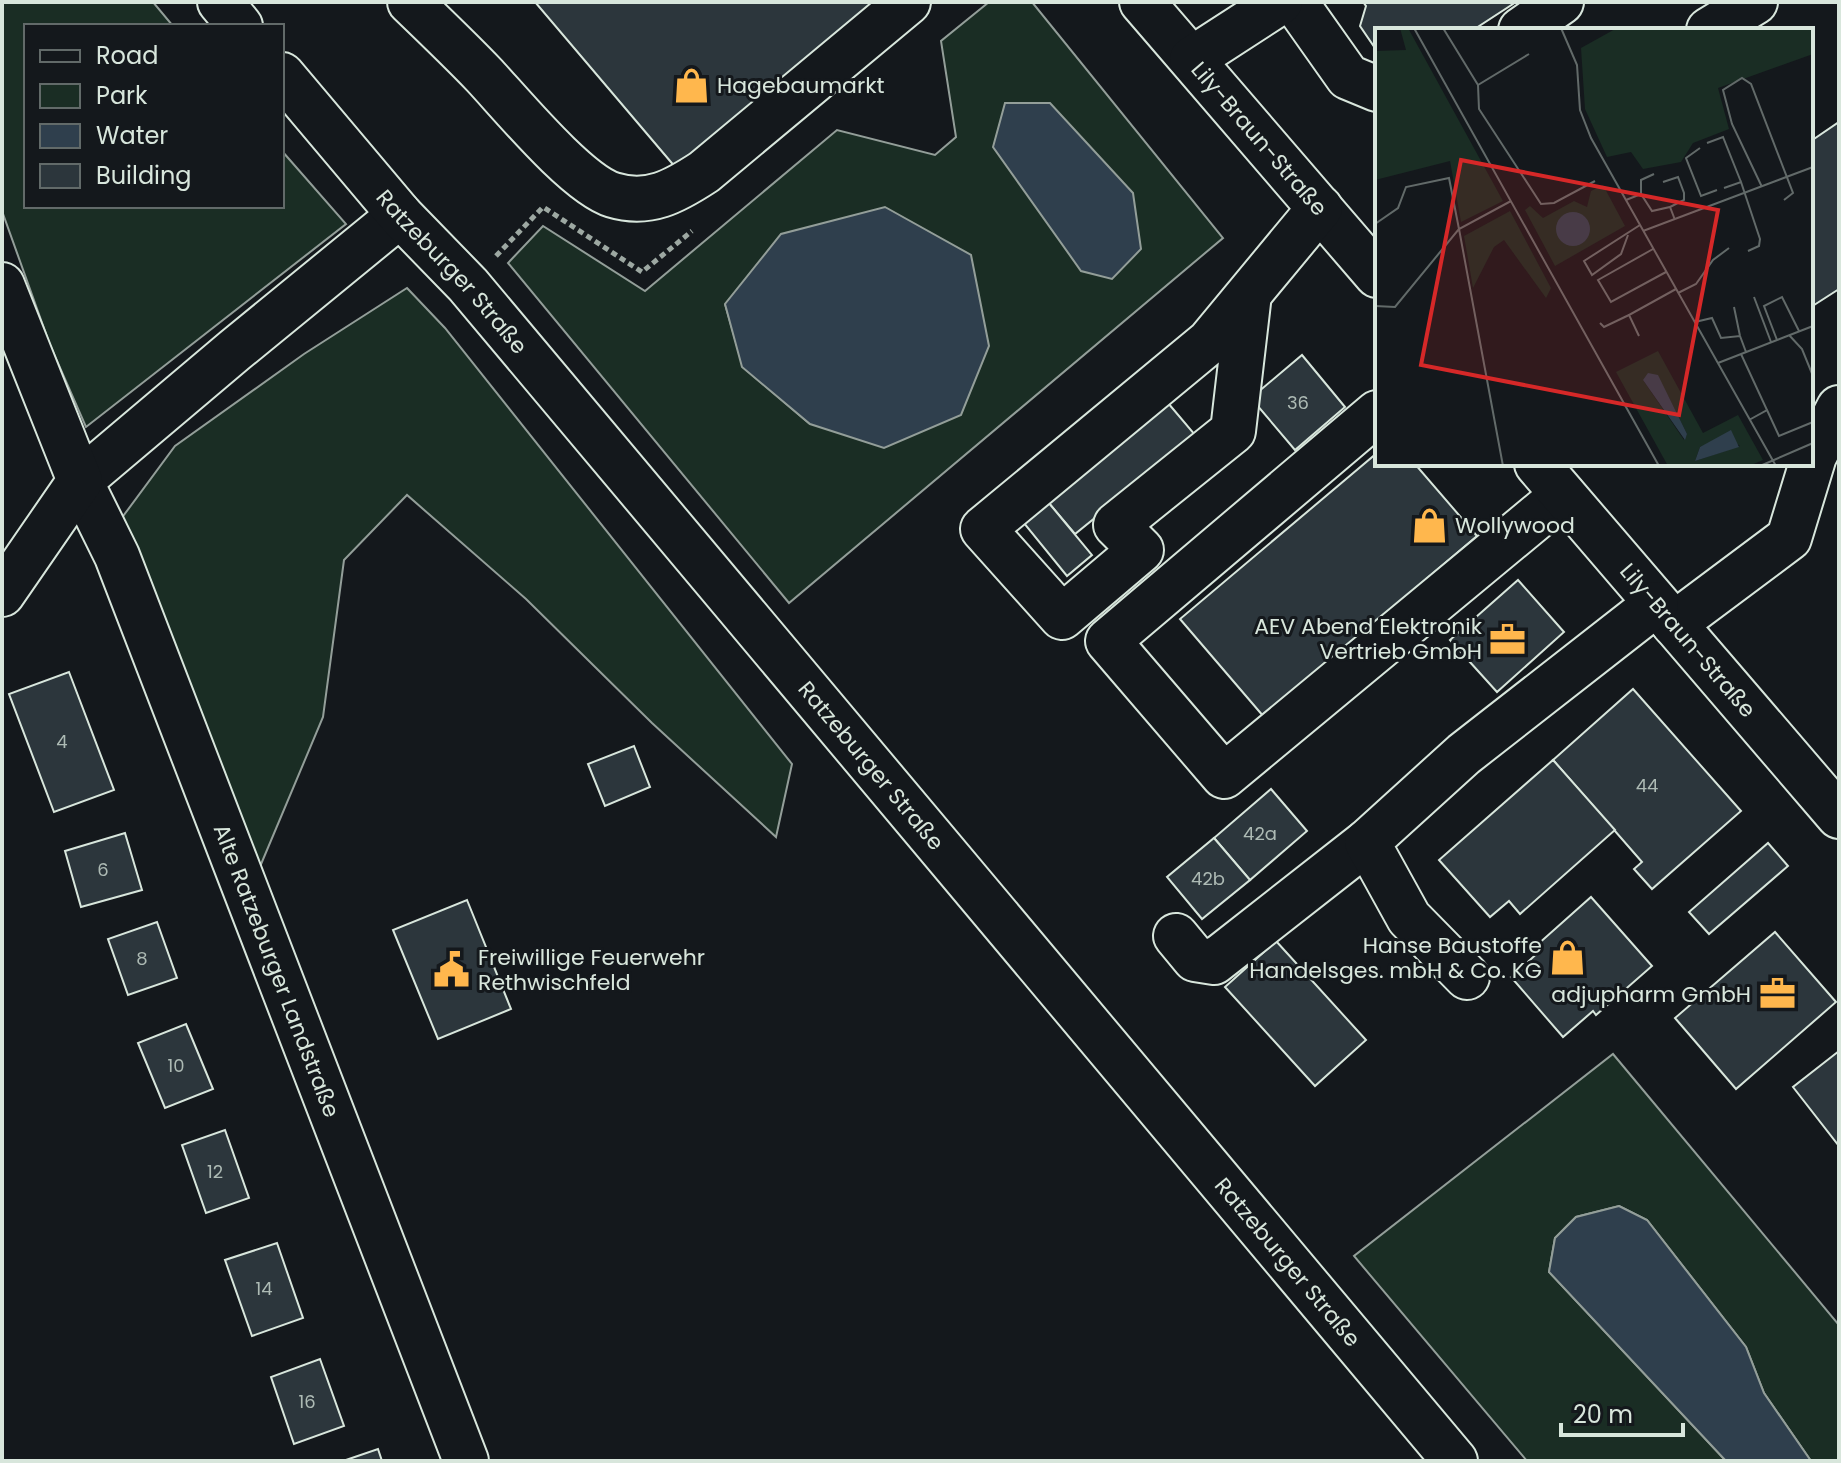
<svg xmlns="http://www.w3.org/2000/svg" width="1841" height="1463" font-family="Poppins,sans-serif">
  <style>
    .green { fill: #1a2d24; stroke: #939e99; stroke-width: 2; fill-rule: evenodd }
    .water { fill: #2f3f4d; stroke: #939e99; stroke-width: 2 }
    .building { fill: #2c363c; stroke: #d8e6dc; stroke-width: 2 }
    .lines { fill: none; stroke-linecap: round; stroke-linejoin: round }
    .minor-casing { stroke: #d8e6dc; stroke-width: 48 }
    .major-casing { stroke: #d8e6dc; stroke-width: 48 }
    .path { stroke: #9da8a2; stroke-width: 5; stroke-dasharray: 6 4; stroke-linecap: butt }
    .minor { stroke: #14181c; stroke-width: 44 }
    .major { stroke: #14181c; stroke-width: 44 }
    .labels { text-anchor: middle; stroke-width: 6; stroke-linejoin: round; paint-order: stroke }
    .number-label { font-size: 18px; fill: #adbab4 }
    .poi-label { font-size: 22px; fill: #d8e6dc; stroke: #14181c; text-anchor: start }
    .street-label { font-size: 22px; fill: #d8e6dc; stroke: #14181c }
    .inset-road { fill: none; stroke: #626a69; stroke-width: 2 }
    .view { fill: #d62828; fill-opacity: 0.15; stroke: #d62828; stroke-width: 4 }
    .inset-edge { fill: none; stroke: #d8e6dc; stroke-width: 4 }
  </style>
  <rect width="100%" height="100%" fill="#14181c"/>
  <g class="green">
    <path d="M2 2H153L173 26H26V206H282V151L346 224 86 427 50 345 2 211Z"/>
    <path d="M989 2H1032L1223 238 789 603 508 263 543 226 645 291 837 130 935 155 956 137 941 41ZM725 304 810 424 743 367Z"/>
    <path d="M407 288 445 328 792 764 776 837 652 723 526 599 407 495 344 560 323 717 259 869 121 519 175 446 304 354Z"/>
    <path d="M1613 1054 1839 1325V1461H1811L1764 1393 1746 1347 1647 1220 1619 1206 1576 1217 1555 1238 1549 1272 1726 1461H1527L1354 1256Z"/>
  </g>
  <g class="water">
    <path d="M1005 103H1050L1133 193 1141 249 1112 279 1081 271 993 147Z"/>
    <path d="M885 207 971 255 989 346 961 415 884 448 810 424 742 367 725 304 781 234Z"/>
    <path d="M1619 1206 1647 1220 1746 1347 1764 1393 1811 1461H1726L1549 1272 1555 1238 1576 1217Z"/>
  </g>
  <g class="building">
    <path d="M535 2H875L676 168Z"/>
    <path d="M1363 2H1516L1473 30H1377V51L1360 26 1366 6Z"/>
    <path d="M1839 122V289L1811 307V141Z"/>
    <path d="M1302 355 1345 407 1295 450 1251 398Z"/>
    <path d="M1168 403 1196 436 1075 534 1048 502Z"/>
    <path d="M1377 453V464H1415L1477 536 1264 717 1180 619Z"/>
    <path d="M1048 502 1092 555 1067 576 1023 522Z"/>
    <path d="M1518 580 1564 632 1497 692 1450 640Z"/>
    <path d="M69 672 114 790 54 812 9 694Z"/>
    <path d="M1633 689 1741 811 1652 889 1634 869 1642 862 1553 760Z"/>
    <path d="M634 746 650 787 605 806 588 764Z"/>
    <path d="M1553 760 1615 830 1520 914 1509 901 1490 917 1439 860Z"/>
    <path d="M1271 789 1307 831 1250 880 1214 838Z"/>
    <path d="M125 833 142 890 81 907 65 851Z"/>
    <path d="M1214 838 1250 880 1202 919 1167 877Z"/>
    <path d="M1768 843 1788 866 1709 934 1689 912Z"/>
    <path d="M1591 897 1652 966 1596 1015 1593 1011 1563 1037 1511 977 1541 950 1537 945Z"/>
    <path d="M467 900 511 1009 438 1039 393 930Z"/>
    <path d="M157 922 177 978 128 995 108 939Z"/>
    <path d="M1775 932 1836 1002 1736 1089 1675 1018Z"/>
    <path d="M1276 941 1366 1040 1315 1086 1225 987Z"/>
    <path d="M186 1024 213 1089 165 1108 138 1043Z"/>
    <path d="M1839 1051V1146L1793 1087Z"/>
    <path d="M225 1130 249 1198 206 1213 182 1145Z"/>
    <path d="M277 1243 303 1318 252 1336 225 1260Z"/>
    <path d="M320 1359 344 1426 294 1444 271 1377Z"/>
    <path d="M378 1449 382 1461H343Z"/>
  </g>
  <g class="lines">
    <defs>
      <g id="minor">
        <path d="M410 2C435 26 460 50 484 75 512 105 577 184 613 195 649 206 675 191 704 172L908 2"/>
        <path id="s1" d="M1142 2 1377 275"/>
        <path d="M1295 2 1348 77 1377 89"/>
        <path d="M1521 30 1561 2"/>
        <path d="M1709 30 1755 2"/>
        <path d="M1192 59 1280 2"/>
        <path id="s2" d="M400 215 235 350 80 481 117 556 466 1461"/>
        <path d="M2 285 80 481 2 594"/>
        <path d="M1249 294 1233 431 1116 525 1141 550 1062 617 983 529 1209 342 1320 208"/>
        <path d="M1377 413 1108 641 1224 776 1563 495"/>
        <path id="s3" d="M1537 464 1839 816"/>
        <path d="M1674 624 1789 538 1814 456 1839 408"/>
        <path d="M1176 936 1195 959 1214 962 1367 842"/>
        <path d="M1467 977 1409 918 1367 842 1464 754 1656 604"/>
      </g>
      <g id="major">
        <path d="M220 2 240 26"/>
        <path id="s4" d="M282 75 400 215 468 285 1455 1461"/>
      </g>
    </defs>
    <use href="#minor" class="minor-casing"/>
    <use href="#major" class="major-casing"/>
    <path class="path" d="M496 256 543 207 642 272 692 231"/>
    <use href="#minor" class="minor"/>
    <use href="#major" class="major"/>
  </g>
  <defs>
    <symbol id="shop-bare" viewBox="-9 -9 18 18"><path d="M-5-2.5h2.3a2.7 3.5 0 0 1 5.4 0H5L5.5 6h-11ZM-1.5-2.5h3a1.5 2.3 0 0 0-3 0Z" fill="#ffb74d" stroke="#14181c" stroke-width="2.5" paint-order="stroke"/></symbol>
    <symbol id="office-bare" viewBox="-9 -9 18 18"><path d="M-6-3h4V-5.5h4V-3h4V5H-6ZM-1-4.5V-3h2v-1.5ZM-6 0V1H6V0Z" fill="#ffb74d" stroke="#14181c" stroke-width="2.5" paint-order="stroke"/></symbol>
    <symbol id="civic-bare" viewBox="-9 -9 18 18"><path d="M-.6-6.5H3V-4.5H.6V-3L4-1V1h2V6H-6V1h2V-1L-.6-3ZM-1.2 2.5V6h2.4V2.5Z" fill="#ffb74d" stroke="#14181c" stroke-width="2.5" paint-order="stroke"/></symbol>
  </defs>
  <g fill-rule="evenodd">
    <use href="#shop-bare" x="666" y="60" width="51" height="51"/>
    <use href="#shop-bare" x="1404" y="500" width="51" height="51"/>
    <use href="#office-bare" x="1482" y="614" width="51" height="51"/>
    <use href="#shop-bare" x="1542" y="932" width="51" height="51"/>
    <use href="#civic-bare" x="426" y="944" width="51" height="51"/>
    <use href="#office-bare" x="1752" y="968" width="51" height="51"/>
  </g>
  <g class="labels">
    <g class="number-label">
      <text x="1298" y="409">36</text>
      <text x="62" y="748">4</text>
      <text x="1647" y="792">44</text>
      <text x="1260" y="840">42a</text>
      <text x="103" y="876">6</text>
      <text x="1208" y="885">42b</text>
      <text x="142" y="965">8</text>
      <text x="176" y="1072">10</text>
      <text x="215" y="1178">12</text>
      <text x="264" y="1295">14</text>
      <text x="307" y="1408">16</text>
    </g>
    <g class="poi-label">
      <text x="717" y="93">Hagebaumarkt</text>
      <text x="1455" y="533">Wollywood</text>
      <text x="1482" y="634" text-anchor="end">AEV Abend Elektronik<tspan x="1482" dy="25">Vertrieb GmbH</tspan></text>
      <text x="1542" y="953" text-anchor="end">Hanse Baustoffe<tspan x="1542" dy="25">Handelsges. mbH &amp; Co. KG</tspan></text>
      <text x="478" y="965">Freiwillige Feuerwehr<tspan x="478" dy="25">Rethwischfeld</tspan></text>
      <text x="1751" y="1002" text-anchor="end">adjupharm GmbH</text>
    </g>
    <g class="street-label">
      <text dy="8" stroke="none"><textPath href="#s1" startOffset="180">Lily-Braun-Straße</textPath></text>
      <text dy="8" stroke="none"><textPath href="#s4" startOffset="260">Ratzeburger Straße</textPath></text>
      <text dy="8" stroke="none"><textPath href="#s3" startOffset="232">Lily-Braun-Straße</textPath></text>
      <text dy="8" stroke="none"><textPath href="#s4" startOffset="908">Ratzeburger Straße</textPath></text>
      <text dy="8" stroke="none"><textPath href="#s2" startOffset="944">Alte Ratzeburger Landstraße</textPath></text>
      <text dy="8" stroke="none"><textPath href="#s4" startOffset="1556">Ratzeburger Straße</textPath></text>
    </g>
  </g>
  <g transform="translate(1375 28)">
    <rect width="438" height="438" fill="#14181c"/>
    <path d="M25 0H33L128 173 86 194 75 133 0 152V23L31 22ZM242 0H438V26L343 60 354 101 318 115 306 134 268 141 256 124 232 129 210 81 206 20ZM228 157 250 198 180 238 150 182 155 178 168 190 199 173 212 179 216 163ZM135 183 176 260 171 270 129 212 119 219 98 260 89 208ZM283 323 328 405 363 387 388 432 374 438H293L241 344ZM268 352 293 368 312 406 309 412ZM352 408 365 418 320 433 325 419Z" fill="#1a2d24" fill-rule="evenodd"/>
    <path d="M181 201a17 17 0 1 1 34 0a17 17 0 1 1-34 0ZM273 345 283 347 312 406 310 412 268 352ZM356 402 364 419 320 433 325 419Z" fill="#2f3f4d"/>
    <path class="inset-road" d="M39 0 284 438M68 0 103 57M186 0 202 37 205 82 216 110 401 438M154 26 103 57 104 81 166 176 179 175 220 153M332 115 348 109 366 154M325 120 311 130 326 168 342 162M288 154 303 149 309 165V172L295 179M387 159 357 96 348 62 367 50 376 56 418 165 409 172M349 160 366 154 385 211 384 218 373 223M266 166V152L279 146M251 172 266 166 277 183 295 179 300 192M0 196 23 180 31 159 74 150 84 201 20 279 0 278M268 203 438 139M253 207 246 226 217 247 209 233 265 197M278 221 223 252 236 274 291 244M303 265 321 256 338 232 354 220M379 269 396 314M359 279 365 308M320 294 337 290 346 310 365 308 371 324M225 295 229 299 254 287M414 307 427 321 438 348M264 308 254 287 301 261M402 312 389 278 407 269 424 303M366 326 392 382 374 392M343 335 438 298M392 382 404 408 438 394M128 438 84 201 136 173M385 438 438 415"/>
    <path class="view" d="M86 132 343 182 304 387 46 337Z"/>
    <rect width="438" height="438" class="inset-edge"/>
  </g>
  <rect width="1841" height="1463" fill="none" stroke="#d8e6dc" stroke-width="8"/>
  <rect x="24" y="24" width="260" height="184" fill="#14181c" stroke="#626a69" stroke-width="2"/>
  <rect x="40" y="50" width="40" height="12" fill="#14181c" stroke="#626a69" stroke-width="2"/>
  <text x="96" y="64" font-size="24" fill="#d8e6dc">Road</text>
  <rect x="40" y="84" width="40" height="24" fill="#1a2d24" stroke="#626a69" stroke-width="2"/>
  <text x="96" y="104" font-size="24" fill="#d8e6dc">Park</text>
  <rect x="40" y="124" width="40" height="24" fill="#2f3f4d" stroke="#626a69" stroke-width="2"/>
  <text x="96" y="144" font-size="24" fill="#d8e6dc">Water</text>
  <rect x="40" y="164" width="40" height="24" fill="#2c363c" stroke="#626a69" stroke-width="2"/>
  <text x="96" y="184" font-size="24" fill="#d8e6dc">Building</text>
  <path d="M1561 1423v12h122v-12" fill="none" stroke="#d8e6dc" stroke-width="4"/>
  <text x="1573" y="1423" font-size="24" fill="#d8e6dc" stroke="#14181c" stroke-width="6" paint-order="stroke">20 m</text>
</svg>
